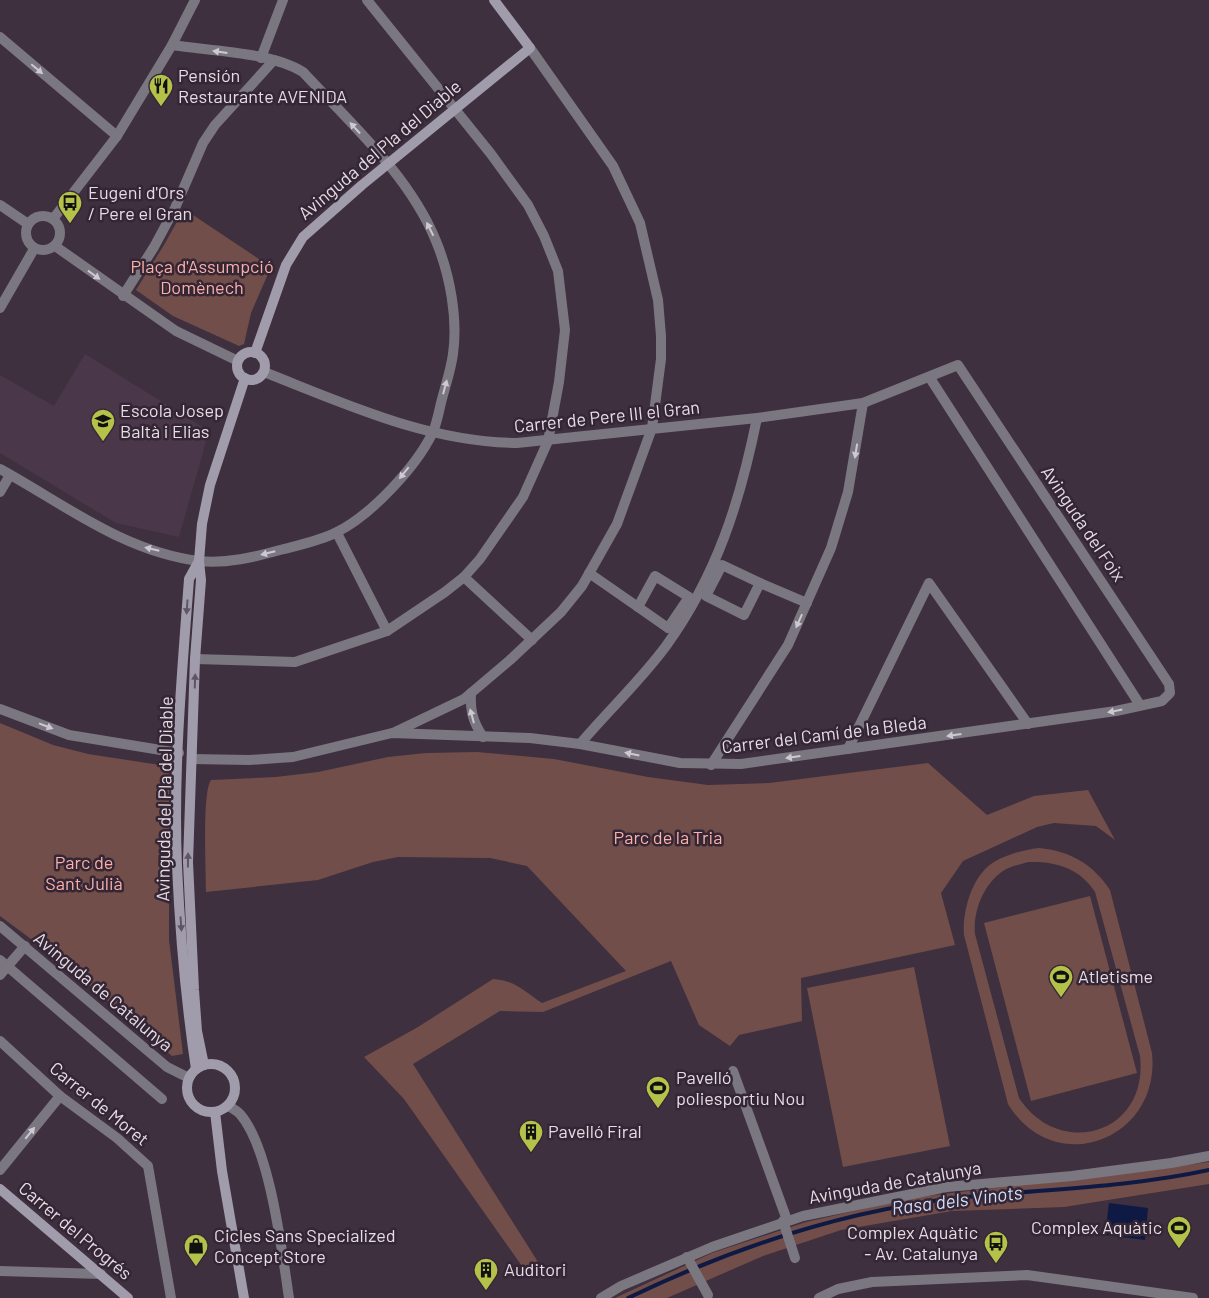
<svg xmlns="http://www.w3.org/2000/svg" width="1209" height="1298" font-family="Barlow,sans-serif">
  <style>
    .built { fill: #4b374a }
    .green { fill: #724e4a; fill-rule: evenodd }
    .water { fill: #0e1a44 }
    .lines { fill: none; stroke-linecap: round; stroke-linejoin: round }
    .stream { stroke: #0e1a44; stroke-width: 4 }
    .street { stroke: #7a7781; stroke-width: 10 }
    .secondary { stroke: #a09cab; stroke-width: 10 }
    .oneway { fill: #d0c8d1 }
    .oneway2 { fill: #5f5564 }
    .labels { text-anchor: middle; stroke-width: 5; stroke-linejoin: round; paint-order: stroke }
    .poi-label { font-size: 18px; fill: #e6dce5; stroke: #342634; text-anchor: start }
    .street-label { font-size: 18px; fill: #e6dce5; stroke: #342634 }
    .park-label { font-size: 18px; fill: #fbb0a8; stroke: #342634 }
    .water-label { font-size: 19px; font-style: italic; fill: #d0ddfc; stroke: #342634 }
  </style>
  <rect width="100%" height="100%" fill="#3e303e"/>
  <path class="built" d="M85 354 209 431 179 537 116 523 0 453V375L54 406Z"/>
  <g class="green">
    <path d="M184 209 271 267 251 313 244 344 239 346 173 316 136 290 164 245Z"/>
    <path d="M0 723 53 745 88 754 160 765 169 771V940L183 1054 172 1056 62 962 0 916Z"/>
    <path d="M477 752 554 759 648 777 708 785 769 783 928 763 987 815 1034 796 1088 790 1115 840 1096 826 1054 823 1037 827 963 861 941 893 955 945 801 978 802 1021 739 1035 730 1046 699 1025 671 961 543 1012 500 1011 413 1064 538 1262 524 1269 404 1099 364 1057 418 1027 493 979C515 980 525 992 542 1003L626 971 527 866 490 858 398 857 373 862 318 880 206 892C206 872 202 792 211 780L276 777 318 772 388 757 426 753Z"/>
    <path d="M1039 848C1070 851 1093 864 1110 890L1152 1053C1161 1140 1054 1180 1008 1104L964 935C962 912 972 875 994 862 1008 854 1023 850 1039 848ZM1028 862C1055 861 1080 868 1095 892L1140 1056C1149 1134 1060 1160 1019 1098L975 934C973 913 982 888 999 874 1007 867 1018 865 1028 862Z"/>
    <path d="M1090 896 1137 1073 1031 1101 984 923Z"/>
    <path d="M914 967 950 1146 843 1167 807 988Z"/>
    <path d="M1209 1162V1184L1064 1207 952 1211 841 1230 763 1256 667 1298H615L712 1253 806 1222 911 1198Z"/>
  </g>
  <path class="water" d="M1109 1203 1148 1208 1145 1240 1105 1235Z"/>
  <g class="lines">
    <path class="stream" d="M628 1298C732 1248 842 1211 957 1198 1041 1189 1126 1188 1209 1170"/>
    <g class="street">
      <path d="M0 37 117 136"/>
      <path d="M261 58 283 0"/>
      <path d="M0 205 28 224"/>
      <circle cx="43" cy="233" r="17"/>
      <path d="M53 219 117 136 172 45 195 0"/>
      <path d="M55 246 176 331 238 361"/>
      <path d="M123 296 154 247 175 208 203 143 215 125 274 60"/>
      <path d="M0 308 34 249"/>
      <path d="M930 378 1140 705"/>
      <path d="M0 469C64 504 124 552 199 561 226 564 255 557 280 550 299 545 320 541 337 532 371 515 415 468 432 434 437 424 439 410 442 399 446 384 451 369 453 354 458 318 450 275 436 241 409 175 351 124 303 72 271 52 211 51 172 45"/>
      <path d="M0 492 10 475"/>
      <path d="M337 533 387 631"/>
      <path d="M722 565 760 583 744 615 706 596Z"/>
      <path d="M589 573 638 607"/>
      <path d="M655 576 689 597 668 628 638 607Z"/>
      <path d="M464 577 532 640"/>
      <path d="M760 583 807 603"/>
      <path d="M195 659 295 662 387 631 445 592 464 577 480 559 523 497 548 441 559 382 565 330 558 271 544 236 528 205 491 154 367 0"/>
      <path d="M471 693C470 711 473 722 483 737"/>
      <path d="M0 709 69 735 179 753"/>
      <path d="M393 733 464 699 510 660 561 612 582 586 617 524 652 428 661 359V336L658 300 640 223 613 166 530 48"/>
      <path d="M580 744C608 711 641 680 666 646 717 575 740 502 757 418"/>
      <path d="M848 749 929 583 1028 724"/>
      <path d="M192 759 249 760 293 757 392 733 530 738 580 744 680 763 741 764 1116 711 1162 701 1170 693 1169 684 958 365 863 403 757 418 517 443C427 442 346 404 264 372"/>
      <path d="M711 765 788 645 831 548 848 492 863 403"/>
      <path d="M0 926 167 1067 189 1078"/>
      <path d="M0 960 162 1099"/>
      <path d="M0 975 25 946"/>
      <path d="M0 1041 60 1096 117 1138 148 1166 171 1298"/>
      <path d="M733 1071 787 1220"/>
      <path d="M228 1106C232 1108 237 1111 240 1114 270 1148 282 1252 289 1298"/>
      <path d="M0 1170 60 1096"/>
      <path d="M783 1221 795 1258"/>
      <path d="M687 1257 708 1295"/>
      <path d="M0 1271 101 1274"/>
      <path d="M601 1298 621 1286 712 1247 803 1216 947 1187 1072 1176 1171 1163 1209 1156"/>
      <path d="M819 1298 838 1289 872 1282 1027 1275 1193 1298"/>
    </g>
    <g class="secondary">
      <circle cx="251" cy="366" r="14"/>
      <path d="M255 353 286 265 303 237 362 185 530 48 494 0"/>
      <circle cx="211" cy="1088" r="24"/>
      <path d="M204 1065 197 1031 194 990 188 862 195 659 201 580 199 561 202 524 210 485 245 378"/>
      <path d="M196 1069C186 1002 180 934 177 866 173 770 182 674 189 579L199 561"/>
      <path d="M215 1112 222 1171 244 1298"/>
      <path d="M0 1189 128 1298"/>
    </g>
  </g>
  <defs><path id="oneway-solid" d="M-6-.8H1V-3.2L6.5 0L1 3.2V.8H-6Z" transform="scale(1.25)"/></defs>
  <g class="oneway">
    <use href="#oneway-solid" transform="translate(220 52) rotate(-172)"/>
    <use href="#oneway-solid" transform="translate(37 69) rotate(40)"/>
    <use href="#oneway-solid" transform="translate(355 128) rotate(-133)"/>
    <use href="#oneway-solid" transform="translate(430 229) rotate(-117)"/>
    <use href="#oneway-solid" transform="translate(94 275) rotate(36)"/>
    <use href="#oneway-solid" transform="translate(445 387) rotate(-75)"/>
    <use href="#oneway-solid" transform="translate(856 451) rotate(99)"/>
    <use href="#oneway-solid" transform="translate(404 473) rotate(129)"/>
    <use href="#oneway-solid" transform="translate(152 549) rotate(-167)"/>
    <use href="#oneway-solid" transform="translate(268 553) rotate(166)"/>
    <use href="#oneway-solid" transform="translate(799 621) rotate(114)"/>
    <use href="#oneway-solid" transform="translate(1115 711) rotate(169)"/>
    <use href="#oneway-solid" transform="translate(472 716) rotate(-105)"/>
    <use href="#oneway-solid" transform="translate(46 726) rotate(21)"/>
    <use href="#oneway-solid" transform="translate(954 735) rotate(172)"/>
    <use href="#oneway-solid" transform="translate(632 754) rotate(-168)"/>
    <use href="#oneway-solid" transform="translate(793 757) rotate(172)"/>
    <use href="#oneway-solid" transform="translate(30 1133) rotate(-51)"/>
  </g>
  <g class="oneway2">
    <use href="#oneway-solid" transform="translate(187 607) rotate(94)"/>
    <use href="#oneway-solid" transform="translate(195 681) rotate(-88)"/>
    <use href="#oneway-solid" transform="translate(188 860) rotate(-89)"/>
    <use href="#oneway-solid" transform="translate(181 924) rotate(86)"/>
  </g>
  <defs>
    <symbol id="restaurant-pin" viewBox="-11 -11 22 30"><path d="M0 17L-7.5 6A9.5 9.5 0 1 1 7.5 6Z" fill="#b5c249" stroke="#342634"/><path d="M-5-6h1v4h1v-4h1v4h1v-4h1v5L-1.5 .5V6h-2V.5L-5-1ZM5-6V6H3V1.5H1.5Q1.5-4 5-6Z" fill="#111"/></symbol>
    <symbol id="bus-pin" viewBox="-11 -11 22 30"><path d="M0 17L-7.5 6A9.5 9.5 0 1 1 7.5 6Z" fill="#b5c249" stroke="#342634"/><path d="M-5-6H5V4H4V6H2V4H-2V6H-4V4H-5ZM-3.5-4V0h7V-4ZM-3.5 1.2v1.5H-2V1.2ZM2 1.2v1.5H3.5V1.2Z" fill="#111"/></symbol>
    <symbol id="school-pin" viewBox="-11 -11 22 30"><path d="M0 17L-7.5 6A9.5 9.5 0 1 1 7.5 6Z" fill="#b5c249" stroke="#342634"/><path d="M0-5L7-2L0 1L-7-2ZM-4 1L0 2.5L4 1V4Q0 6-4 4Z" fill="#111"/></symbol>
    <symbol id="stadium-pin" viewBox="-11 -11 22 30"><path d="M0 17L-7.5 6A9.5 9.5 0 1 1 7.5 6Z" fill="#b5c249" stroke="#342634"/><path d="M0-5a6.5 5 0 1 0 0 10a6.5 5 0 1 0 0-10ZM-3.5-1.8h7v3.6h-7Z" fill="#111"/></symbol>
    <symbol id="building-pin" viewBox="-11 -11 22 30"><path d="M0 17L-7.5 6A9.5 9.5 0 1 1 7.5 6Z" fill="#b5c249" stroke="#342634"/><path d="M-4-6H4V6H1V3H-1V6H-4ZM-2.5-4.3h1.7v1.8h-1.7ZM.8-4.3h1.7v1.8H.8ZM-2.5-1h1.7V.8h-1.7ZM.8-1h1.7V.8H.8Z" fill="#111"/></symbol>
    <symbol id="shop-pin" viewBox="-11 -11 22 30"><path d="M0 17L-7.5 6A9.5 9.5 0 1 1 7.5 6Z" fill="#b5c249" stroke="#342634"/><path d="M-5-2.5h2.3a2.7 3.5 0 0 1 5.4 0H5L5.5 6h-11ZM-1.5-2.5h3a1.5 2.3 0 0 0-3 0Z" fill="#111"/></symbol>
  </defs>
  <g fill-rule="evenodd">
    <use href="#restaurant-pin" x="147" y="72" width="28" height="38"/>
    <use href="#bus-pin" x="56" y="189" width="28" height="38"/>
    <use href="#school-pin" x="89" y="407" width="28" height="38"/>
    <use href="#stadium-pin" x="1047" y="963" width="28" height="38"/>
    <use href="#stadium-pin" x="644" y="1074" width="28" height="38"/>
    <use href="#building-pin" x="517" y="1118" width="28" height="38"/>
    <use href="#stadium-pin" x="1165" y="1214" width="28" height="38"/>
    <use href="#bus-pin" x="982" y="1229" width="28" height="38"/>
    <use href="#shop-pin" x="182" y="1232" width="28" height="38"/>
    <use href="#building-pin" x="472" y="1256" width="28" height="38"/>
  </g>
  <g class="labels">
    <g class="poi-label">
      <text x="178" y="82">Pensión<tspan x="178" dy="21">Restaurante AVENIDA</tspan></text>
      <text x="88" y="199">Eugeni d'Ors<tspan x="88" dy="21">/ Pere el Gran</tspan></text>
      <text x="120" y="417">Escola Josep<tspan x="120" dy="21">Baltà i Elias</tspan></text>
      <text x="1078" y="983">Atletisme</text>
      <text x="676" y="1084">Pavelló<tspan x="676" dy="21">poliesportiu Nou</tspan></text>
      <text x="548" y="1138">Pavelló Firal</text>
      <text x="1162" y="1234" text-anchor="end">Complex Aquàtic</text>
      <text x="978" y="1239" text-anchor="end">Complex Aquàtic<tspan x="978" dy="21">- Av. Catalunya</tspan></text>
      <text x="214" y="1242">Cicles Sans Specialized<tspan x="214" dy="21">Concept Store</tspan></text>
      <text x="504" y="1276">Auditori</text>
    </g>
    <g class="street-label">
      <text transform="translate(380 150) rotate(-40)" y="6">Avinguda del Pla del Diable</text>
      <text transform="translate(607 417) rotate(-6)" y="6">Carrer de Pere III el Gran</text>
      <text transform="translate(1083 524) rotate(56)" y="6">Avinguda del Foix</text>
      <text transform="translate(824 735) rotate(-7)" y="6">Carrer del Camí de la Bleda</text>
      <text transform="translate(165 799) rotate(-89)" y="6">Avinguda del Pla del Diable</text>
      <text transform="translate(103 992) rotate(40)" y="6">Avinguda de Catalunya</text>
      <text transform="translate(99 1104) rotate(39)" y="6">Carrer de Moret</text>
      <text transform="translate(895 1183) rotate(-10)" y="6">Avinguda de Catalunya</text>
      <text transform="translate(75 1231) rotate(40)" y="6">Carrer del Progrés</text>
    </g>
    <g class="park-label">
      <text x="202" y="273">Plaça d'Assumpció<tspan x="202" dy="21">Domènech</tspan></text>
      <text x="668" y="844">Parc de la Tria</text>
      <text x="84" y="869">Parc de<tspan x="84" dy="21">Sant Julià</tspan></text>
    </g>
    <g class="water-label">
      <text transform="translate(957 1200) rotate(-7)" y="7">Rasa dels Vinots</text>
    </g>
  </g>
</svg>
